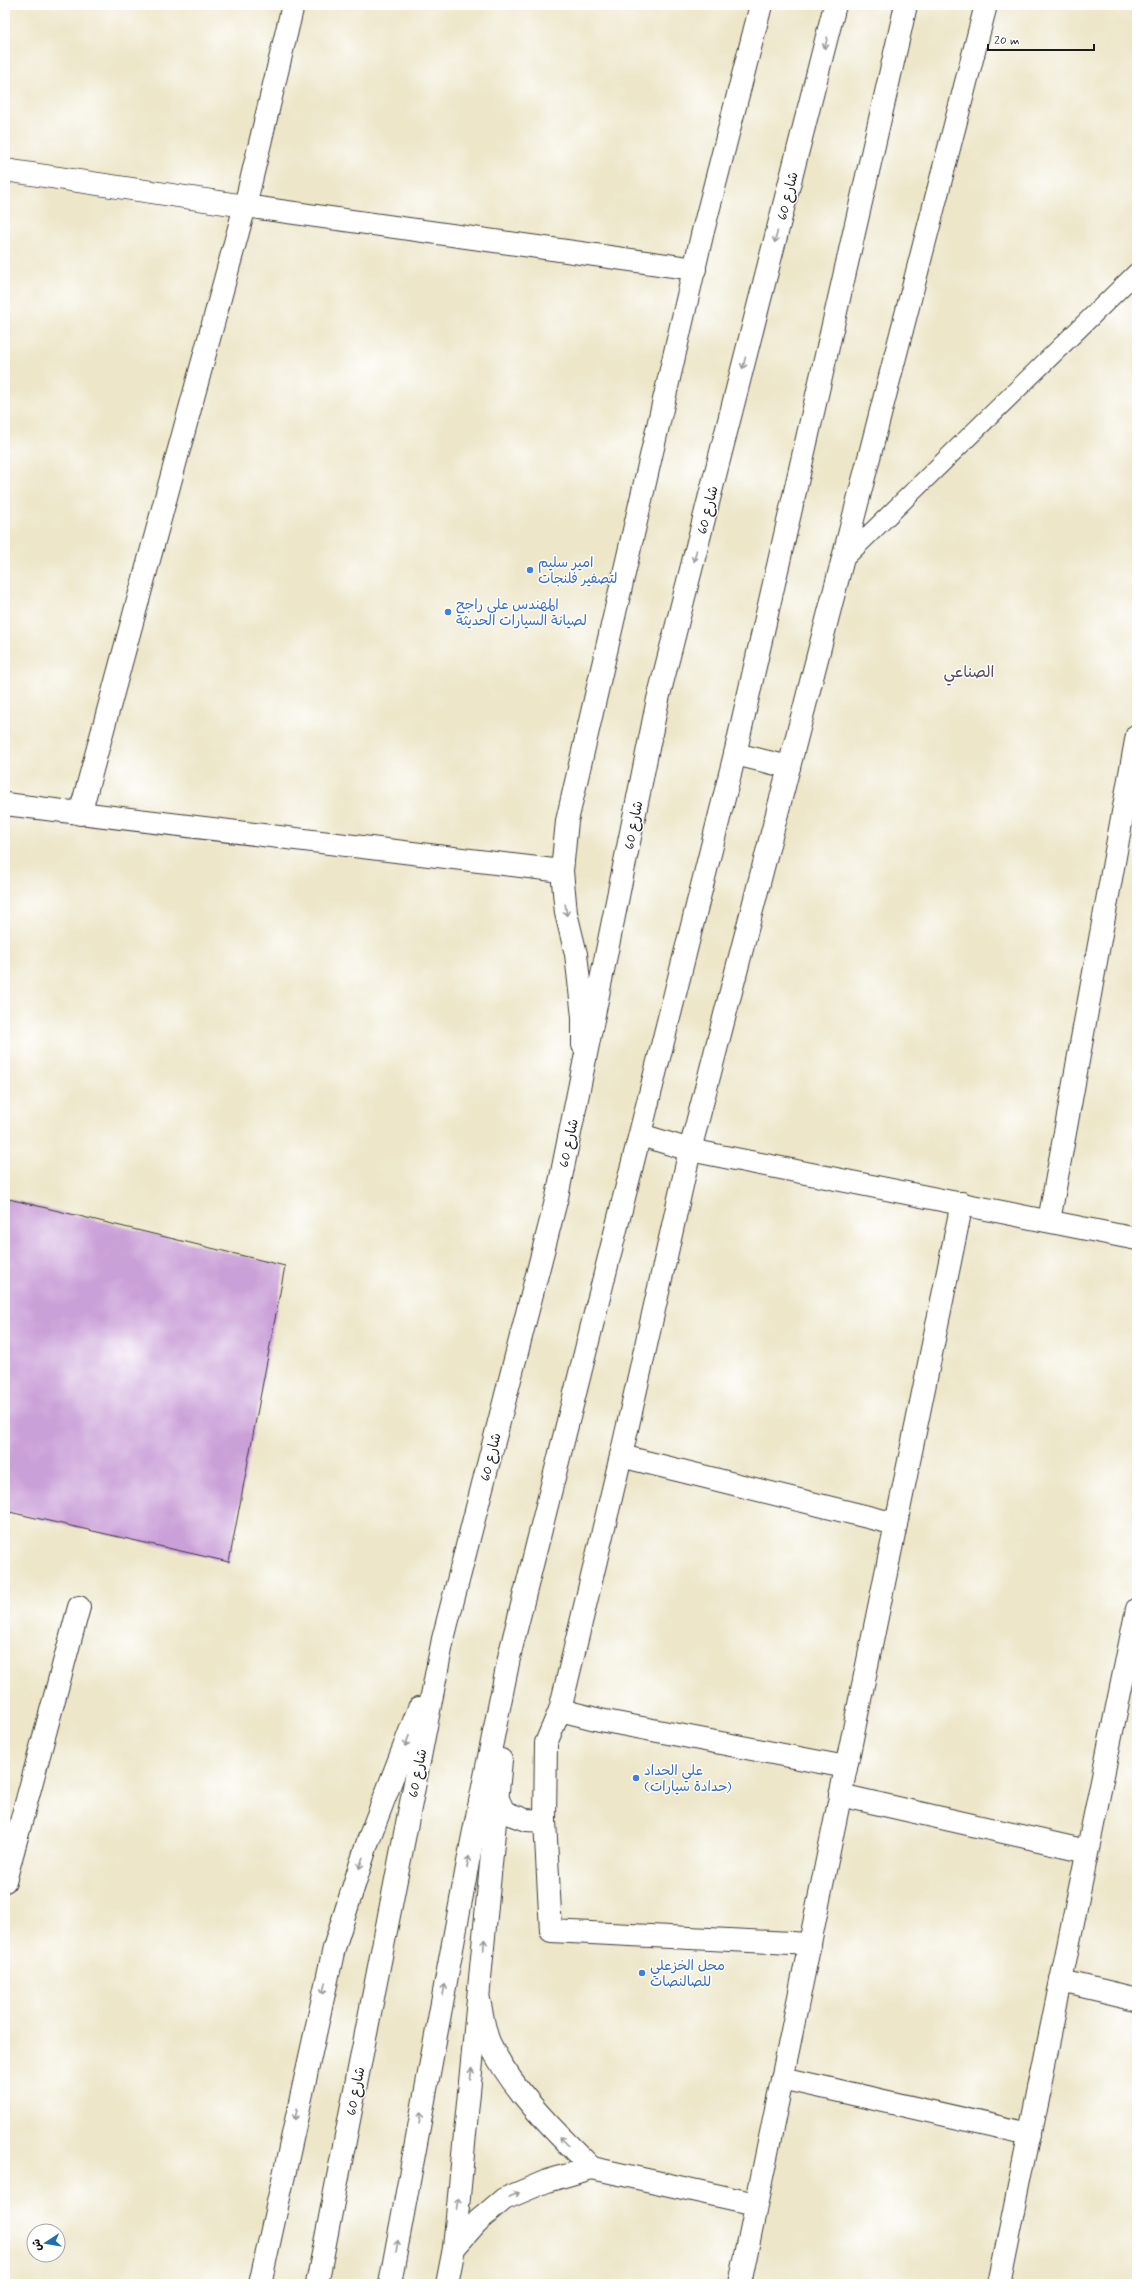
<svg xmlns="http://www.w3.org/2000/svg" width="1142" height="2289" font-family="Mynerve,'Playpen Sans Arabic',sans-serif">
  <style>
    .building { fill: #caa0d8 }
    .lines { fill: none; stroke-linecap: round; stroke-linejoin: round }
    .service-casing { stroke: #3b3a36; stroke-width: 20 }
    .minor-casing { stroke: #3b3a36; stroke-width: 24 }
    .trunk-casing { stroke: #3b3a36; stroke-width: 24 }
    .service { stroke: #fff; stroke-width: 18 }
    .minor { stroke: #fff; stroke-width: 22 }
    .trunk { stroke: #fff; stroke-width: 22 }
    .oneway { stroke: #999 }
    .shop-dot { fill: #3f7fe0; stroke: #fff; stroke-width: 1.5 }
    .labels { text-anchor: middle; stroke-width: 3; stroke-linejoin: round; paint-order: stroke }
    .street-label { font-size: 14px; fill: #1c1c1c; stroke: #fff }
    .shop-label { font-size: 14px; fill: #366cbe; stroke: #fff; text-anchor: start }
    .quarter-label { font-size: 16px; fill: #594a5e; stroke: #fff }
  </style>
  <rect width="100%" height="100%" fill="#fff"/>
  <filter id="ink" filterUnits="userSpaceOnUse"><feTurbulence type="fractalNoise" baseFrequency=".025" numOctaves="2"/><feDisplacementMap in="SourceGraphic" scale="8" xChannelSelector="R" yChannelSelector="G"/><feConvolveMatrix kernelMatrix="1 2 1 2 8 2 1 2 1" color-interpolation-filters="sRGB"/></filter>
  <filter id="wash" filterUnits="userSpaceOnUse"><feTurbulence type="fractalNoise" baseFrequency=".012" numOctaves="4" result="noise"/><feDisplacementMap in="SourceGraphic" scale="16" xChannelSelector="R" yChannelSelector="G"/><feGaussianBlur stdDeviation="0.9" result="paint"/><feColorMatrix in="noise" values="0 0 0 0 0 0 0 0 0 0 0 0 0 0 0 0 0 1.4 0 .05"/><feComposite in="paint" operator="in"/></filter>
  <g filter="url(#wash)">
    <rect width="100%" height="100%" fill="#ede6c9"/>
    <g id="blocks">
      <path class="building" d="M5 1198 285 1266 229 1562 5 1511Z"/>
    </g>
  </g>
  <g filter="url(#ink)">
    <use href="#blocks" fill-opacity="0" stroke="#3b3a36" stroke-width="1"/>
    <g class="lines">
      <defs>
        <path id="service" d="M844 559 1137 272"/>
        <g id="minor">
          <path d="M5 170 245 206 695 269"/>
          <path d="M5 804 562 871"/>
          <path d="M80 814 245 206 293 5"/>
          <path d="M583 1045V1017L576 954 566 913 562 871 567 821 702 235 761 5"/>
          <path d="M641 1135 690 1150 1137 1239"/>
          <path d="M1049 1221 1137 735"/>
          <path d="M621 1456 896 1524"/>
          <path d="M560 1710 600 1720 846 1767"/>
          <path d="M840 1795 1087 1851"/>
          <path d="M497 1797 504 1812 526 1820 545 1821"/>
          <path d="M5 1881 79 1607"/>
          <path d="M810 1944 551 1931 545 1821 546 1743 560 1710 621 1456 690 1150 986 5"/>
          <path d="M1061 1981 1137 1999"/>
          <path d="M479 2000C482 2013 484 2030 489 2042 511 2089 555 2132 592 2168"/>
          <path d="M782 2078 1030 2134"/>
          <path d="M454 2248 478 2221 504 2199 547 2181 592 2168 756 2204"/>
          <path d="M740 2284 962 1203"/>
          <path d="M999 2284 1137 1609"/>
        </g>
        <g id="trunk">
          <path d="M735 754 789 767"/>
          <path d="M260 2284 334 1948 368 1841 419 1708"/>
          <path d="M317 2284 443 1639 557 1197 658 699 835 5"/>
          <path d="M390 2284 471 1846 510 1653 735 754 906 5"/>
          <path d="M447 2284 454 2248 501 1760"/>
        </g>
      </defs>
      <use href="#service" class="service-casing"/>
      <use href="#minor" class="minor-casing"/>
      <use href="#trunk" class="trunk-casing"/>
      <use href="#service" class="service"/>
      <use href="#minor" class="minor"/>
      <use href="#trunk" class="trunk"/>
    </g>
    <defs><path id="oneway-shaft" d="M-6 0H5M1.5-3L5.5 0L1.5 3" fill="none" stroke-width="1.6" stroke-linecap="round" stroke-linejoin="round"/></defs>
    <g class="oneway">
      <use href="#oneway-shaft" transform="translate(826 43) rotate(104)"/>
      <use href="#oneway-shaft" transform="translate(776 237) rotate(104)"/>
      <use href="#oneway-shaft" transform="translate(744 363) rotate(104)"/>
      <use href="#oneway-shaft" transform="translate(695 556) rotate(104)"/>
      <use href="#oneway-shaft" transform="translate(566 910) rotate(83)"/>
      <use href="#oneway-shaft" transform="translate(407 1741) rotate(111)"/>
      <use href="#oneway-shaft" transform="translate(468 1862) rotate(-79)"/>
      <use href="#oneway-shaft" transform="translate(361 1863) rotate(108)"/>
      <use href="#oneway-shaft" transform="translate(484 1945) rotate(-85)"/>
      <use href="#oneway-shaft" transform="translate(324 1988) rotate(103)"/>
      <use href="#oneway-shaft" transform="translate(444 1990) rotate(-79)"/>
      <use href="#oneway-shaft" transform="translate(471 2074) rotate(-84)"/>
      <use href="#oneway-shaft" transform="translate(296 2114) rotate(102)"/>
      <use href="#oneway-shaft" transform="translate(420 2118) rotate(-79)"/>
      <use href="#oneway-shaft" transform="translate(564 2141) rotate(-135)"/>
      <use href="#oneway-shaft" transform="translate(514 2195) rotate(-23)"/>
      <use href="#oneway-shaft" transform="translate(458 2204) rotate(-84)"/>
      <use href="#oneway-shaft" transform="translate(397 2246) rotate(-80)"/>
    </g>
  </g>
  <g class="shop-dot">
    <circle cx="530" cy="570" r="4"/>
    <circle cx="448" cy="612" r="4"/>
    <circle cx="636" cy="1778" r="4"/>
    <circle cx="642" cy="1973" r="4"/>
  </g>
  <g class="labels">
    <g class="street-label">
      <text transform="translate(787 196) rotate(-76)" y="5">شارع 60</text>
      <text transform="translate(707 510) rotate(-76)" y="5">شارع 60</text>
      <text transform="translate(633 825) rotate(-79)" y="5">شارع 60</text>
      <text transform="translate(568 1143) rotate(-78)" y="5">شارع 60</text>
      <text transform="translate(490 1457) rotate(-76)" y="5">شارع 60</text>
      <text transform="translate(417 1773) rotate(-79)" y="5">شارع 60</text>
      <text transform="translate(355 2091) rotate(-79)" y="5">شارع 60</text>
    </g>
    <g class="shop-label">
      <text x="538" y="567">امير سليم<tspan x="538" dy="16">لتصفير فلنجات</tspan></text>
      <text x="456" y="609">المهندس علي راجح<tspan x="456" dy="16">لصيانة السيارات الحديثة</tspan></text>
      <text x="644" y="1775">علي الحداد<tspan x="644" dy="16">(حدادة سيارات)</tspan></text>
      <text x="650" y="1970">محل الخزعلي<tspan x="650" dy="16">للصالنصات</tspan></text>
    </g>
    <g class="quarter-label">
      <text x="969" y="677">الصناعي</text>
    </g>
  </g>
  <rect width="1142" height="2289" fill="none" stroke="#fff" stroke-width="20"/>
  <g transform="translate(46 2243) rotate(258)"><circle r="19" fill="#ffffff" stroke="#a4a4a4"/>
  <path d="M0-3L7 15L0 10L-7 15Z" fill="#1f6fb2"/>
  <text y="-6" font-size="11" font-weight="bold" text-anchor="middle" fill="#1c1c1c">ش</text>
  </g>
  <path d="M988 44v6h106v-6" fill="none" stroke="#1c1c1c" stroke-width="2"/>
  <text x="994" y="44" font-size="12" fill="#1c1c1c" stroke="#ffffff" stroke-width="3" paint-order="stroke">20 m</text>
</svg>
